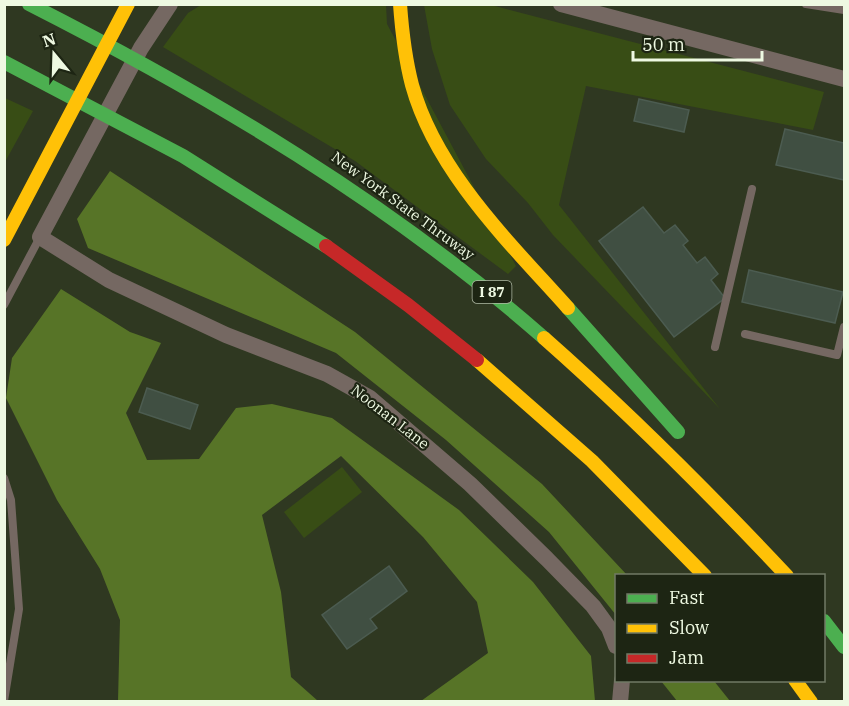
<svg xmlns="http://www.w3.org/2000/svg" width="849" height="706" font-family="'IBM Plex Serif',serif">
  <style>
    .green { fill: #384d15 }
    .forest { fill: #577427 }
    .building { fill: #404f42; stroke: #4c5c51; stroke-width: 1.5 }
    .lines { fill: none; stroke-linecap: round; stroke-linejoin: round }
    .lane { stroke: #756862; stroke-width: 8 }
    .street { stroke: #756862; stroke-width: 16 }
    .fast { stroke: #4caf50; stroke-width: 14 }
    .slow { stroke: #ffc107; stroke-width: 14 }
    .jam { stroke: #c62828; stroke-width: 14 }
    .labels { text-anchor: middle; stroke-width: 4.5; stroke-linejoin: round; paint-order: stroke }
    .shield { fill: #1d2513; stroke: #afb9a4; stroke-width: 1.5 }
    .shield-label { font-size: 14px; font-weight: bold; fill: #eef9e2 }
    .street-label { font-size: 15px; fill: #eef9e2; stroke: #1d2513 }
  </style>
  <rect width="100%" height="100%" fill="#2f3821"/>
  <g class="green">
    <path d="M201 5H386L387 24 516 266 508 274 355 161 163 47 188 13Z"/>
    <path d="M424 5H491L824 92 813 130 586 86 559 205 720 409 553 235 528 203 486 159 450 105 432 49Z"/>
    <path d="M5 98 33 111 5 162Z"/>
    <path d="M342 467 362 492 304 538 284 512Z"/>
  </g>
  <g class="forest">
    <path d="M110 171 355 332 542 484 627 575 616 576V615L549 532 446 440 336 353 88 248 77 219Z"/>
    <path d="M61 289 130 332 161 343 126 413 147 460 199 459 236 408 272 404 332 418 459 510 533 582 591 656 595 701H421L488 653 477 602 423 537 341 456 262 515 281 592 291 677 318 701H118L120 620 100 569 57 500 6 398 12 358Z"/>
    <path d="M661 681H714L730 701H677Z"/>
  </g>
  <g class="building">
    <path d="M639 99 689 110 684 132 634 121Z"/>
    <path d="M785 129 844 143V180L776 165Z"/>
    <path d="M643 207 664 233 675 225 688 241 683 245 697 263 705 257 718 274 711 280 725 298 674 337 599 241Z"/>
    <path d="M749 270 843 292 835 323 742 302Z"/>
    <path d="M147 388 198 405 190 429 139 412Z"/>
    <path d="M389 566 407 591 370 619 377 628 347 649 322 615Z"/>
  </g>
  <g class="lines">
    <g class="lane">
      <path d="M806 4 844 10"/>
      <path d="M4 305 40 237"/>
      <path d="M745 334 837 355 844 327"/>
      <path d="M715 347 752 189"/>
      <path d="M4 478 11 500 19 609 4 701"/>
    </g>
    <g class="street">
      <path d="M170 4 141 48 40 237 109 280 226 335 327 374 370 398 470 484 547 559 593 606 609 628 616 646"/>
      <path d="M561 4 844 79"/>
      <path d="M620 702 622 680"/>
    </g>
    <g class="fast">
      <path d="M29 4C212 97 389 202 544 338"/>
      <path d="M4 62 183 156 326 246"/>
      <path d="M568 308 678 432"/>
      <path d="M824 621 844 647"/>
    </g>
    <g class="slow">
      <path d="M400 4C402 32 405 58 412 85 436 172 510 243 568 308"/>
      <path d="M4 240 128 4"/>
      <path d="M544 338C629 413 709 493 787 576"/>
      <path d="M477 360 592 461 705 576"/>
      <path d="M795 680 811 702"/>
    </g>
    <path class="jam" d="M326 246 408 305 477 360"/>
  </g>
  <g class="labels">
    <rect class="shield" x="472.5" y="281" width="39" height="22" rx="4.5"/>
    <g class="shield-label">
      <text x="492" y="297">I 87</text>
    </g>
    <g class="street-label">
      <text transform="translate(403 206) rotate(36)" y="5">New York State Thruway</text>
      <text transform="translate(390 417) rotate(38)" y="5">Noonan Lane</text>
    </g>
  </g>
  <rect width="849" height="706" fill="none" stroke="#eef9e2" stroke-width="12"/>
  <rect x="615" y="574" width="210" height="108" fill="#1d2513" stroke="#717a66" stroke-width="1.5"/>
  <rect x="627" y="594" width="30" height="9" fill="#4caf50" stroke="#717a66" stroke-width="1.5"/>
  <text x="669" y="604" font-size="18" fill="#eef9e2">Fast</text>
  <rect x="627" y="624" width="30" height="9" fill="#ffc107" stroke="#717a66" stroke-width="1.5"/>
  <text x="669" y="634" font-size="18" fill="#eef9e2">Slow</text>
  <rect x="627" y="654" width="30" height="9" fill="#c62828" stroke="#717a66" stroke-width="1.5"/>
  <text x="669" y="664" font-size="18" fill="#eef9e2">Jam</text>
  <g transform="translate(54 54) rotate(341)" stroke="#1d2513" stroke-width="4.5" paint-order="stroke">
  <path d="M0-4.5L10 22L0 15L-10 22Z" fill="#eef9e2"/>
  <text y="-9" font-size="16" font-weight="bold" text-anchor="middle" fill="#eef9e2">N</text>
  </g>
  <path d="M633 51v9h129v-9" fill="none" stroke="#eef9e2" stroke-width="3"/>
  <text x="642" y="51" font-size="18" fill="#eef9e2" stroke="#1d2513" stroke-width="4.5" paint-order="stroke">50 m</text>
</svg>
